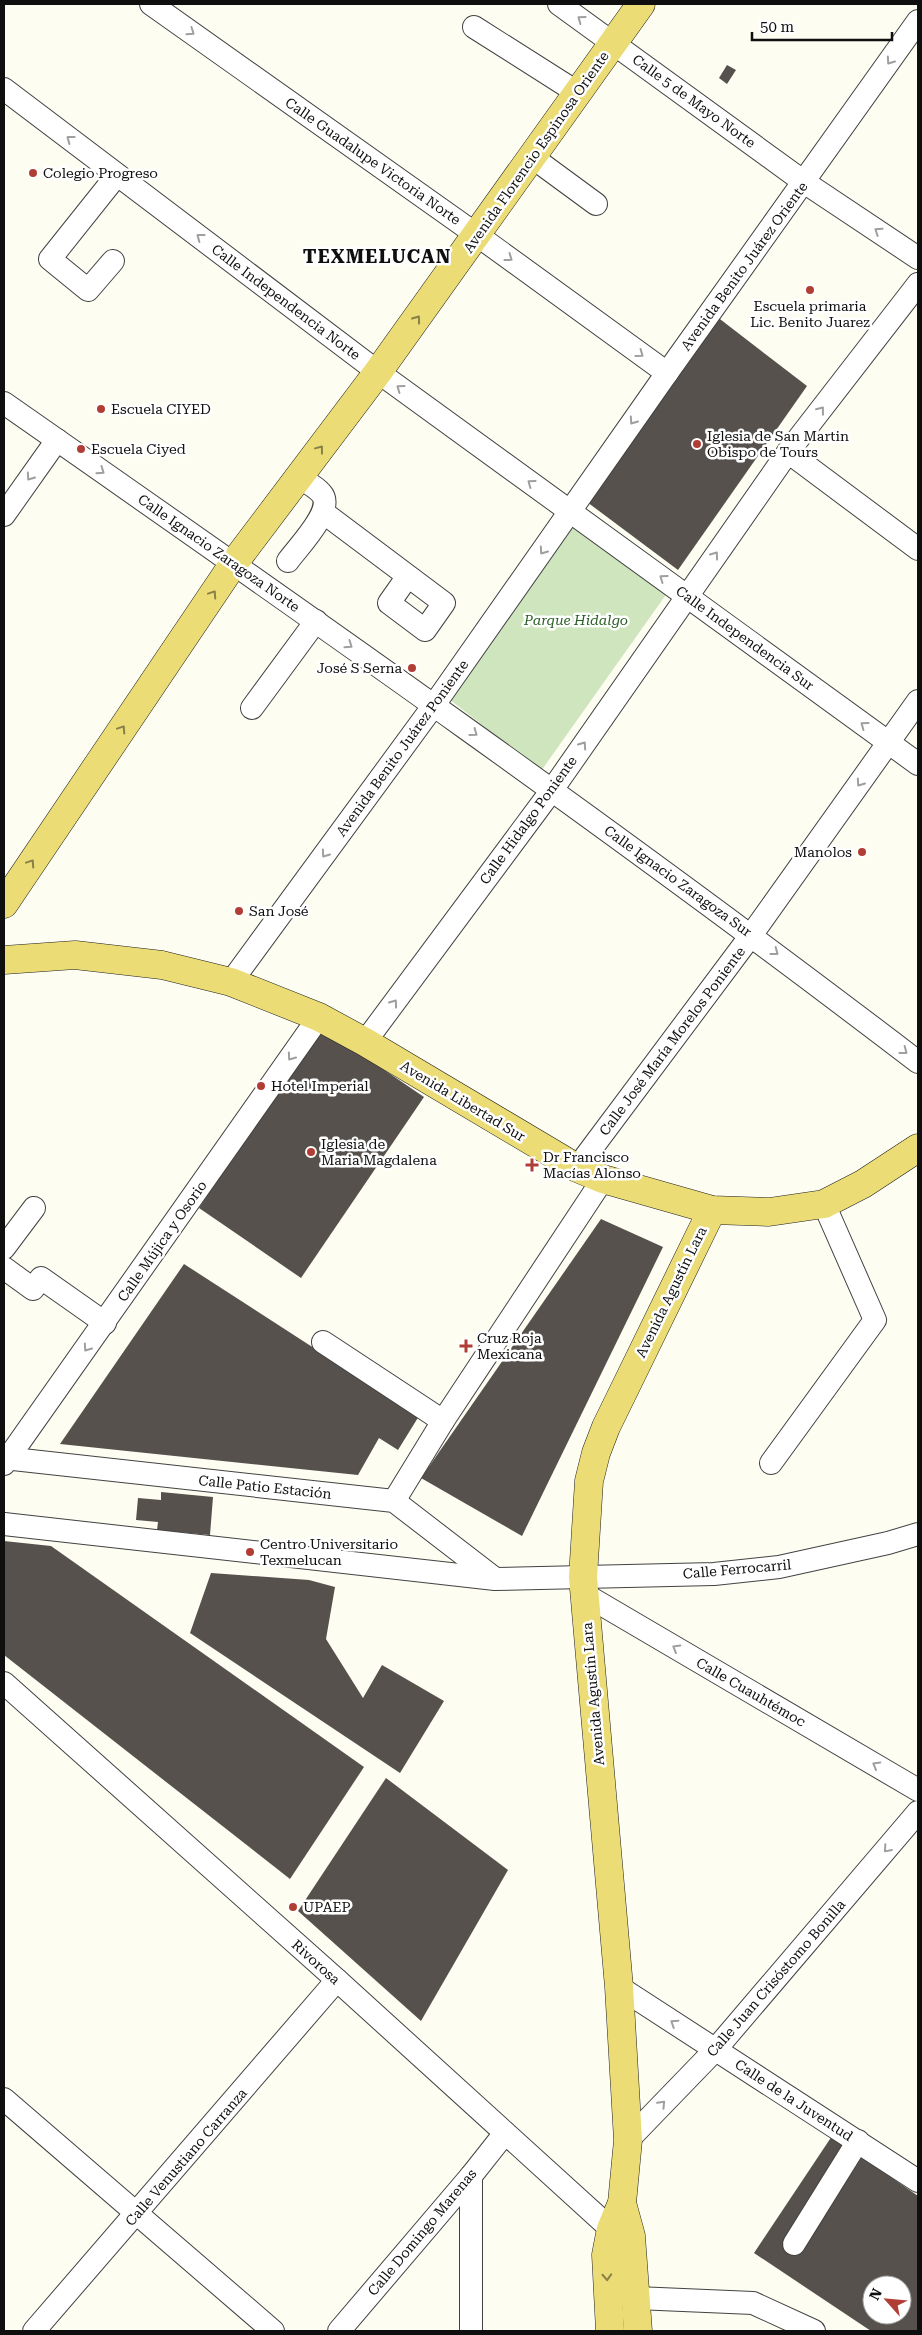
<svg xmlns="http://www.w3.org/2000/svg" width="922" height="2335" font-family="'Roboto Serif',serif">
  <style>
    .green { fill: #cee5be }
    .building { fill: #56514c; fill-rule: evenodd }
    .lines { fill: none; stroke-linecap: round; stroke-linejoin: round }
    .minor-casing { stroke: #424242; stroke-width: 24 }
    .major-casing { stroke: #202020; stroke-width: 29 }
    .minor { stroke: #fff; stroke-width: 22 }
    .major { stroke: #ebdc75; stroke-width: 28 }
    .oneway { stroke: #9f9f9f }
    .oneway2 { stroke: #888047 }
    .poi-dot { fill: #b13e35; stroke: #fff; stroke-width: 2 }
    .labels { text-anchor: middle; stroke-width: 5; stroke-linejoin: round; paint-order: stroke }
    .street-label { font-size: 14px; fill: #0f0f0f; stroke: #fff }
    .poi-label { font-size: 14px; fill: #0f0f0f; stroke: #fff; text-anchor: start }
    .park-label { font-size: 14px; font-style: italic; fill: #2a6025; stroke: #fff }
    .district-label { font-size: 19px; font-weight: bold; letter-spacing: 1px; fill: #0f0f0f; stroke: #fff }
  </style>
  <rect width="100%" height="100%" fill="#fefdf2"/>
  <path class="green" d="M570 525 670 589 541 771 449 699Z"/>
  <g class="building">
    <path d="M727 65 736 70 727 84 719 78Z"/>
    <path d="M716 316 807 386 678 570 587 502Z"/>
    <path d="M321 1027 424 1097 301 1278 199 1208Z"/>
    <path d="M601 1219 663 1247 522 1536 421 1478Z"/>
    <path d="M184 1264 419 1416 398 1450 379 1438 358 1475 60 1444Z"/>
    <path d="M161 1492 213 1497 210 1535 157 1530 158 1522 136 1520 138 1498 161 1500Z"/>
    <path d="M4 1541 51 1546 364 1767 290 1879 4 1655Z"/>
    <path d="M211 1573 309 1580 335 1587 326 1639 363 1698 382 1665 444 1701 400 1773 190 1633Z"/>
    <path d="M386 1778 508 1870 421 2021 298 1911Z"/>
    <path d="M832 2136 918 2196V2331H871L754 2253ZM872 2285H902V2315H872Z"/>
  </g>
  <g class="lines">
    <defs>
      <g id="minor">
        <path d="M151 4 477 235 667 373"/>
        <path d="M559 4 804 182 918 258"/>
        <path d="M474 27 578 93"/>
        <path d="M4 89 378 372 918 764"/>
        <path d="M532 157 596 204"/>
        <path d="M113 261 88 290 50 259 117 175"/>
        <path d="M4 403C312 618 620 834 918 1062"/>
        <path d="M788 452 918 549"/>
        <path d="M324 513 444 603 425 630 389 603 408 576"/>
        <path d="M4 515 57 440"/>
        <path d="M288 561C298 547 336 509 321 493 315 486 306 482 298 477"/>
        <path d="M252 708 316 621"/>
        <path d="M231 982 434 705 667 373 918 21"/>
        <path d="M365 1042 552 790 788 452 918 284"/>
        <path d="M577 1168 752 934 918 701"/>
        <path d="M4 1248 34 1208"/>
        <path d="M4 1268 33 1289 41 1278 105 1323"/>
        <path d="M323 1342 443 1421"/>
        <path d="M4 1458 394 1501 494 1578"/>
        <path d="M771 1463 875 1320 824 1204"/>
        <path d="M4 1464 319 1017"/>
        <path d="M394 1501 443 1421 603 1179"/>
        <path d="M4 1524 495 1579 714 1574 779 1567 888 1543 918 1534"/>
        <path d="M584 1594 918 1790"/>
        <path d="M4 1683 337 1980 611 2229 625 2234"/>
        <path d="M619 1987 918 2181"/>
        <path d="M4 2099 273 2331"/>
        <path d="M628 2140 715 2050 918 1812"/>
        <path d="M794 2244 858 2141"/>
        <path d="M636 2298 753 2303 814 2331"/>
        <path d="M34 2331 337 1980"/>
        <path d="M339 2331 471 2176 505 2133"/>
        <path d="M471 2331V2176"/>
      </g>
      <g id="major">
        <path d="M4 904 234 563 378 372 641 4"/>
        <path d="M4 960 75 955 162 965 231 982 319 1017 365 1042 577 1168 603 1179 712 1210 769 1212 824 1204 863 1184 918 1148"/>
        <path d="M622 2203 631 2236 638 2331"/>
        <path d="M610 2331 606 2255 611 2229 622 2203 628 2140 619 1987 583 1577 589 1481 596 1453 606 1427 712 1210"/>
      </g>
    </defs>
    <use href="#minor" class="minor-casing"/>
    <use href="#major" class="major-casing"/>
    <use href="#minor" class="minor"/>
    <use href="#major" class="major"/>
  </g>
  <defs><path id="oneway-chevron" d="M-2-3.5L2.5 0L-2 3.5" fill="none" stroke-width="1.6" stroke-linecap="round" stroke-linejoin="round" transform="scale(1.25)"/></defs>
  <g class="oneway">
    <use href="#oneway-chevron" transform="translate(581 19) rotate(-144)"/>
    <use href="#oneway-chevron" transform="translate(191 32) rotate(35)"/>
    <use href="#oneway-chevron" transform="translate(890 61) rotate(125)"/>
    <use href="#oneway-chevron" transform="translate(70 139) rotate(-143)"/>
    <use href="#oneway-chevron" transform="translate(878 231) rotate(-146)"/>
    <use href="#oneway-chevron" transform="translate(200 237) rotate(-143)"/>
    <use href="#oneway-chevron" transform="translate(509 258) rotate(36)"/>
    <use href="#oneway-chevron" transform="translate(640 354) rotate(36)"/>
    <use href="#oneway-chevron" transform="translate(400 388) rotate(-144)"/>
    <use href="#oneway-chevron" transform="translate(821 410) rotate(-52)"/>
    <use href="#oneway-chevron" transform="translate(633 421) rotate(125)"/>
    <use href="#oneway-chevron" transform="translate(101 471) rotate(35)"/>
    <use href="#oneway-chevron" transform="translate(30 477) rotate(125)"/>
    <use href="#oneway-chevron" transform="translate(531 483) rotate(-144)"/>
    <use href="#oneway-chevron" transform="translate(543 551) rotate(125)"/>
    <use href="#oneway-chevron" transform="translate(715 555) rotate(-54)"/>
    <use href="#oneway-chevron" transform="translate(663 578) rotate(-144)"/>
    <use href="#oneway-chevron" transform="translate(349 645) rotate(35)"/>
    <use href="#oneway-chevron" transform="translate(864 725) rotate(-144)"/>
    <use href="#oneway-chevron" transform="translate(474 733) rotate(36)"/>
    <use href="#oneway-chevron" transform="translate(583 745) rotate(-55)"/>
    <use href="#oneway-chevron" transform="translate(860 783) rotate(125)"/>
    <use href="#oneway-chevron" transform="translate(325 854) rotate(126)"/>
    <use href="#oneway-chevron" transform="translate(775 952) rotate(37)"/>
    <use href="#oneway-chevron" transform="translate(394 1003) rotate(-54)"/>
    <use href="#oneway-chevron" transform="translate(904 1051) rotate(37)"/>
    <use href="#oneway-chevron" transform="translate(291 1057) rotate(125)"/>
    <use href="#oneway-chevron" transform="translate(87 1348) rotate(125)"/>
    <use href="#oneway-chevron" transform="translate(676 1648) rotate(-150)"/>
    <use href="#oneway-chevron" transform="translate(876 1765) rotate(-150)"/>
    <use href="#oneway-chevron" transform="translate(887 1849) rotate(131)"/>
    <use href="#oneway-chevron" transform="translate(674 2023) rotate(-147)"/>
    <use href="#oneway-chevron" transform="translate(662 2104) rotate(-46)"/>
  </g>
  <g class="oneway2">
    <use href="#oneway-chevron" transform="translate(417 319) rotate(-54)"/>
    <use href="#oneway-chevron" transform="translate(320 449) rotate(-53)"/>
    <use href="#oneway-chevron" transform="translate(213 594) rotate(-56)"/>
    <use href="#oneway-chevron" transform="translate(122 729) rotate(-56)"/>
    <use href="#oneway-chevron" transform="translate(31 863) rotate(-56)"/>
    <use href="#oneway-chevron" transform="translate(607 2277) rotate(87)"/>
  </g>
  <g class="poi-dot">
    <circle cx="33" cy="173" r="5"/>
    <circle cx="810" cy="290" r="5"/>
    <circle cx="101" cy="409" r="5"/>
    <circle cx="697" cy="444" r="5"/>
    <circle cx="81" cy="449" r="5"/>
    <circle cx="412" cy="668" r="5"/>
    <circle cx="862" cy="852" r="5"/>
    <circle cx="239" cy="911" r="5"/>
    <circle cx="261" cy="1086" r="5"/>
    <circle cx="311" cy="1152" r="5"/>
    <path d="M529.5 1157.5h5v5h5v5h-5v5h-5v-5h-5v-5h5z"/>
    <path d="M463.5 1338.5h5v5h5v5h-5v5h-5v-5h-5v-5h5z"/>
    <circle cx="250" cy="1552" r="5"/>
    <circle cx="293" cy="1907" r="5"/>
  </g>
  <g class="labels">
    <g class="street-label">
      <text transform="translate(694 101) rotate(36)" y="5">Calle 5 de Mayo Norte</text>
      <text transform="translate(536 152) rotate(-55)" y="5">Avenida Florencio Espinosa Oriente</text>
      <text transform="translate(373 161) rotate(35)" y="5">Calle Guadalupe Victoria Norte</text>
      <text transform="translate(744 266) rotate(-54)" y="5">Avenida Benito Juárez Oriente</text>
      <text transform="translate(286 302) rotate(37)" y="5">Calle Independencia Norte</text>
      <text transform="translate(219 553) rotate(35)" y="5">Calle Ignacio Zaragoza Norte</text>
      <text transform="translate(745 638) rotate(36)" y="5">Calle Independencia Sur</text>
      <text transform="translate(402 748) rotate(-54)" y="5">Avenida Benito Juárez Poniente</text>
      <text transform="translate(528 820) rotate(-54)" y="5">Calle Hidalgo Poniente</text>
      <text transform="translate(678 881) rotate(36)" y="5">Calle Ignacio Zaragoza Sur</text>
      <text transform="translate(672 1041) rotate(-53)" y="5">Calle José María Morelos Poniente</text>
      <text transform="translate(463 1101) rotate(31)" y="5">Avenida Libertad Sur</text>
      <text transform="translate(162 1241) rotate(-55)" y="5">Calle Mújica y Osorio</text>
      <text transform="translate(671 1292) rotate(-64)" y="5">Avenida Agustín Lara</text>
      <text transform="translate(265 1487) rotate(6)" y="5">Calle Patio Estación</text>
      <text transform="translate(737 1569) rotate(-5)" y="5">Calle Ferrocarril</text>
      <text transform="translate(751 1692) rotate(30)" y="5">Calle Cuauhtémoc</text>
      <text transform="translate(593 1694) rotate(-95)" y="5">Avenida Agustín Lara</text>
      <text transform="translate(316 1962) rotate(42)" y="5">Rivorosa</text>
      <text transform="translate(776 1978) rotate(-49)" y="5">Calle Juan Crisóstomo Bonilla</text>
      <text transform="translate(794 2100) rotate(33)" y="5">Calle de la Juventud</text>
      <text transform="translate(186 2157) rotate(-49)" y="5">Calle Venustiano Carranza</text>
      <text transform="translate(422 2232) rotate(-50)" y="5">Calle Domingo Marenas</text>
    </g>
    <g class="poi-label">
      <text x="43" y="178">Colegio Progreso</text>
      <text x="810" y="311" text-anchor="middle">Escuela primaria<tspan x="810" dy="16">Lic. Benito Juarez</tspan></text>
      <text x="111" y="414">Escuela CIYED</text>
      <text x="707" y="441">Iglesia de San Martin<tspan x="707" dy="16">Obispo de Tours</tspan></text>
      <text x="91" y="454">Escuela Ciyed</text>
      <text x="402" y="673" text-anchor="end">José S Serna</text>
      <text x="852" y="857" text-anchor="end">Manolos</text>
      <text x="249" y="916">San José</text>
      <text x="271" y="1091">Hotel Imperial</text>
      <text x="321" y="1149">Iglesia de<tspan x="321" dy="16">Maria Magdalena</tspan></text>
      <text x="543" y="1162">Dr Francisco<tspan x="543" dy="16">Macías Alonso</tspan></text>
      <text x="477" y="1343">Cruz Roja<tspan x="477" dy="16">Mexicana</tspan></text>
      <text x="260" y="1549">Centro Universitario<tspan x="260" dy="16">Texmelucan</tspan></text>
      <text x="303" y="1912">UPAEP</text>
    </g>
    <g class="park-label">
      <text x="576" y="625">Parque Hidalgo</text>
    </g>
    <g class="district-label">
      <text x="377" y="263">TEXMELUCAN</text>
    </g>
  </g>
  <rect width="922" height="2335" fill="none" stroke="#0f0f0f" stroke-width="10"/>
  <g transform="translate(887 2300) rotate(297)"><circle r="24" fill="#ffffff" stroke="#9f9f9f"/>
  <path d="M0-4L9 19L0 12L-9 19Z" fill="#b13e35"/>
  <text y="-8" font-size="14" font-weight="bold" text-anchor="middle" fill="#0f0f0f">N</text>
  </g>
  <path d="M752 32v8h140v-8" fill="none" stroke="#0f0f0f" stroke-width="2.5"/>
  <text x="760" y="32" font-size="15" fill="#0f0f0f" stroke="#ffffff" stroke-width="4" paint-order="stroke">50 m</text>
</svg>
